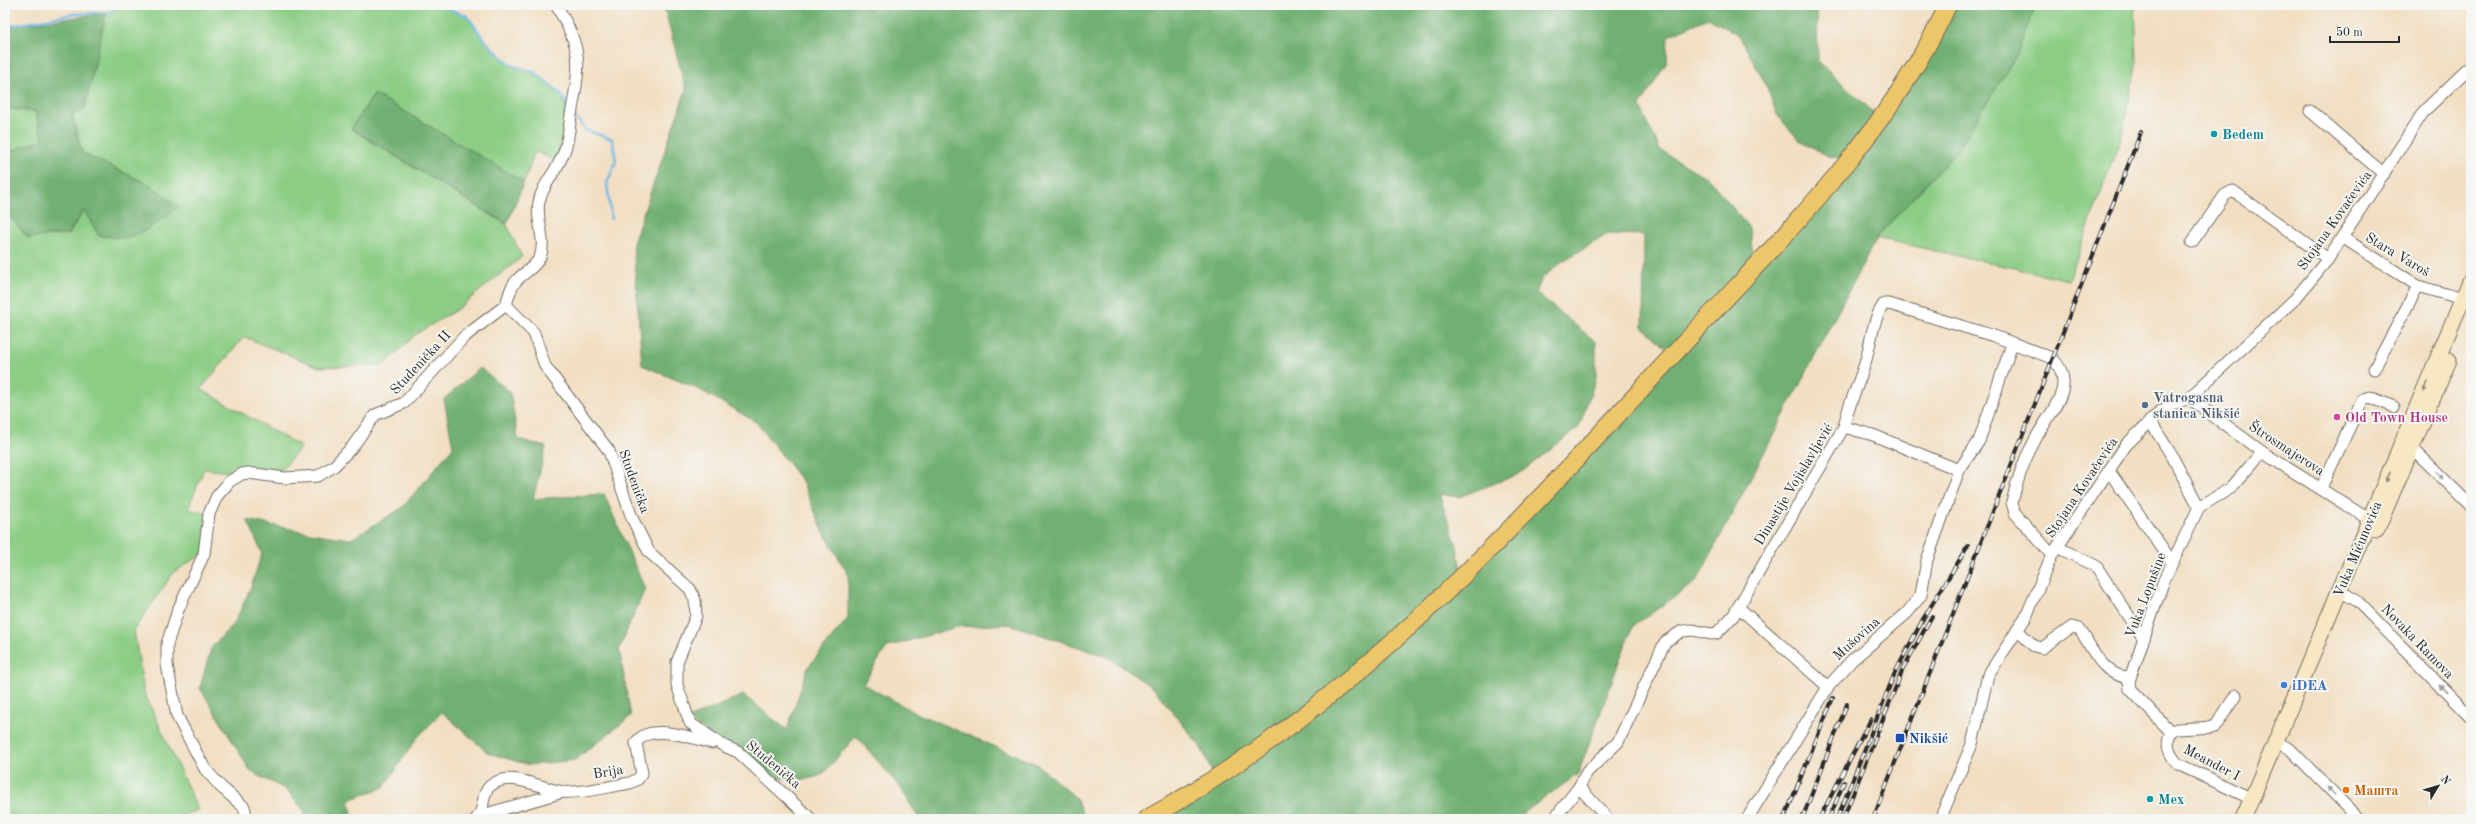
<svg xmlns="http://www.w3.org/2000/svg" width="2476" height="824" font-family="'Old Standard TT',serif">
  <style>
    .green { fill: #8ccd85; stroke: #5c7c58 }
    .forest { fill: #71b072; stroke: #4e6e4e; fill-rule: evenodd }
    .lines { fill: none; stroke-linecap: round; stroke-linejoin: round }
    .stream { stroke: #6cb6e4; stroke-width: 2.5 }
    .street-casing { stroke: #716a60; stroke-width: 13 }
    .secondary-casing { stroke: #716a60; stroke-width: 17 }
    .primary-casing { stroke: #716a60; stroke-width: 19 }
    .street { stroke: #fff; stroke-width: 11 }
    .secondary { stroke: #f7e8c3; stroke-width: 15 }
    .primary { stroke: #ecc669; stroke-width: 17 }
    .rail-casing { stroke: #2b2b2b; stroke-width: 4 }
    .rail { stroke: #f6f6f2; stroke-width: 2.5; stroke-dasharray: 8; stroke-linecap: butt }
    .oneway { fill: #918a77 }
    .oneway2 { fill: #a0a0a0 }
    .culture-dot { fill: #0f9aa8; stroke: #f6f6f2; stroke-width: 1.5 }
    .service-dot { fill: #5c6f8a; stroke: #f6f6f2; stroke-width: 1.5 }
    .hotel-dot { fill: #d1479c; stroke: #f6f6f2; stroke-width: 1.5 }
    .shop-dot { fill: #3f7fe0; stroke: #f6f6f2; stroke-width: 1.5 }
    .transit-dot { fill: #1a4fb4; stroke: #f6f6f2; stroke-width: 1.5 }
    .food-dot { fill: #e8710a; stroke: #f6f6f2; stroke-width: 1.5 }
    .labels { text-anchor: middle; stroke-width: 4; stroke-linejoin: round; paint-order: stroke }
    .culture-label { font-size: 14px; font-weight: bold; fill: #0d838f; stroke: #f6f6f2; text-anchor: start }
    .street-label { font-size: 14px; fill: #2b2b2b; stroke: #f6f6f2 }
    .service-label { font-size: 14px; font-weight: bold; fill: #4e5e75; stroke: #f6f6f2; text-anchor: start }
    .hotel-label { font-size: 14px; font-weight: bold; fill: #b23c85; stroke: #f6f6f2; text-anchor: start }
    .shop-label { font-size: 14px; font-weight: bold; fill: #366cbe; stroke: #f6f6f2; text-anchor: start }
    .transit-label { font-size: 14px; font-weight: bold; fill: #164399; stroke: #f6f6f2; text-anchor: start }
    .food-label { font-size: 14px; font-weight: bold; fill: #c56008; stroke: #f6f6f2; text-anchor: start }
  </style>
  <rect width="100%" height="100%" fill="#f6f6f2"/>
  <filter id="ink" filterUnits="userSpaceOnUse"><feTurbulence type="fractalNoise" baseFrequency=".025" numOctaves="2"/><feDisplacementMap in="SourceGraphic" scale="8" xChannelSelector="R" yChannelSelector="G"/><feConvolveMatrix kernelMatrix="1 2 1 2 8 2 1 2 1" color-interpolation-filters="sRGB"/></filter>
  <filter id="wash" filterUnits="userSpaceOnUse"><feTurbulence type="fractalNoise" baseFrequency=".012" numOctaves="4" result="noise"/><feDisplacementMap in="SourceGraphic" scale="16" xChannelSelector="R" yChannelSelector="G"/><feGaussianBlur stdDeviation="0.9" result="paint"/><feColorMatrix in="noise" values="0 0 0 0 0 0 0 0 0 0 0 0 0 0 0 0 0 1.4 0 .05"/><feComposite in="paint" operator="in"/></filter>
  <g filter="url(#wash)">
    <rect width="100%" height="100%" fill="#f2dfc3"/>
    <g class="green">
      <path d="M121 5H439L467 16 485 40 511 65 534 72 560 93 571 119 560 162 535 152 524 182 374 94 351 129 507 225 522 257 456 310 416 334 384 365 319 367 244 337 201 389 301 447 276 477 204 469 188 509 209 514 204 553 174 572 134 630 144 692 198 810 174 819H5V211L28 238 69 234 84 210 99 236 152 186 82 153 72 115 85 108 106 13Z"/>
      <path d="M2035 5H2135L2137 61 2121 138 2069 280 1876 238 1957 151 2015 57Z"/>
      <path d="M5 108 35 112 43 140 5 153Z"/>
    </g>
    <g class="forest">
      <path d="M657 5H1817L1818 61 1881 119 1947 5H2036L2016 56 1957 151 1878 235 1697 581 1632 627 1578 774 1515 819H1143L1215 777 1200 746 1154 689 1108 657 1009 624 957 627 887 647 863 684 916 713 1038 765 1076 798 1085 819H919L900 787 856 736 822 775 797 782 764 774 688 719 743 695 787 730 808 667 848 618V574L823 531 802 481 756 422 702 391 642 365 633 243 686 90 666 14ZM1708 18 1739 35 1767 87 1777 115 1799 140 1828 156 1850 160 1754 266 1750 229 1709 179 1660 150 1640 106 1667 62 1668 36ZM1608 234 1644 235 1643 327 1673 354 1462 575 1457 546 1439 494 1459 497 1519 474 1579 427 1596 378V342L1536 293 1542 278 1563 261Z"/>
      <path d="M106 13 85 108 72 115 82 153 152 186 179 207 148 229 126 238 99 236 84 210 68 234 28 238 5 211V153L43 140 35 111 5 108V27Z"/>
      <path d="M375 94 524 182 507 224 351 128Z"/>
      <path d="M480 368 510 392 518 439 546 447 533 499 604 494 645 589 619 649 631 716 575 760 529 765 488 753 442 712 417 738 384 787 349 800 353 819H302L306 813 285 789 251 772 200 688 211 648 235 622 251 587 262 553 247 520 310 533 351 539 402 508 453 447 444 399Z"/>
    </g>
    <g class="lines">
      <g class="stream">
        <path d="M439 5 467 16 488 44 511 65 534 72 559 92 569 107"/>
        <path d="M5 27 73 14 110 12 120 5"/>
        <path d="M574 115 585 130 612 139 616 161 607 183 611 219"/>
      </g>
    </g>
  </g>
  <g filter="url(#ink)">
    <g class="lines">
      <defs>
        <g id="street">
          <path d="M556 5C584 50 580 65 571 115 569 129 568 146 561 159 554 174 542 186 539 202 535 218 547 240 540 257 535 268 524 272 517 280 510 287 509 296 506 305L534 333 545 366 609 451 632 518 649 552 690 589 695 600 696 616 677 662V685L690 723 724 746 738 752 811 819"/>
          <path d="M2310 111 2384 174"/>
          <path d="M2342 237 2418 286 2463 299"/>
          <path d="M2192 242 2225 195 2233 191 2328 259"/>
          <path d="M2374 369 2418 286"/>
          <path d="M2189 398 2262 452 2370 520"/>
          <path d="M2150 421 2172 456 2199 507 2164 580 2129 681 2130 689 2171 732"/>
          <path d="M1844 427 1873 435 1959 470"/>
          <path d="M2406 442 2471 506"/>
          <path d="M2109 471 2172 562"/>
          <path d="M2321 488 2363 399 2370 397 2394 407"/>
          <path d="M2199 507 2231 488 2262 452"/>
          <path d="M2059 548 2096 566 2144 639"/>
          <path d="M2340 591 2357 601 2471 717"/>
          <path d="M1738 607 1828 687"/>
          <path d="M2017 630 2034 646 2042 648 2072 627 2080 629C2092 649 2104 678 2130 677"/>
          <path d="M2236 695 2215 727 2177 729 2171 732C2165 745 2169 754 2178 764L2252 799"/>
          <path d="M2276 742 2290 749 2359 819"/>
          <path d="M1579 787 1608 819"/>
          <path d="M479 816 563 792"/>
          <path d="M247 819 244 807 221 787 205 769 177 716 167 665V644L178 610 204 554 209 514 217 496 230 481 242 474 248 473 285 478 318 476 334 466 353 446 375 415 404 403 464 337 506 305"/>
          <path d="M476 819C486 811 480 795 490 786 510 769 541 789 563 792 581 794 611 786 630 783L638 779 642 773 636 743C648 722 693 738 712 743"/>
          <path d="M1554 819 1579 787 1587 772 1618 742 1665 642 1682 631 1693 630 1711 634 1717 633 1733 616 1844 427C1848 404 1859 385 1865 363 1871 344 1872 320 1884 304H1889L1994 336 2052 358C2080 386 2048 413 2035 440 2025 458 2016 483 2012 503L2015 513 2052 555"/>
          <path d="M1747 819 1828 687 1852 660 1907 613 1921 595 1927 560 1959 470 1979 441 2012 344"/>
          <path d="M1940 819 1972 744 1988 675 2026 617 2052 555 2126 445 2161 411 2175 403 2189 398 2295 299 2328 259 2424 111 2471 66"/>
        </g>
        <g id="secondary">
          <path d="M2377 529 2449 360"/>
          <path d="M2243 819 2471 279"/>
        </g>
        <path id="primary" d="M1146 819C1360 703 1522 518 1686 341 1782 237 1887 136 1948 5"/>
      </defs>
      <use href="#street" class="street-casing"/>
      <use href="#secondary" class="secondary-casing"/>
      <use href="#primary" class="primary-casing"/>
      <use href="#street" class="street"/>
      <use href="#secondary" class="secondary"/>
      <use href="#primary" class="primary"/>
      <defs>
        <g id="rail">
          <path d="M1784 819 1833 698"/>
          <path d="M1802 819 1847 704"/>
          <path d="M1819 819 1871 719"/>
          <path d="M1829 819 1844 782"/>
          <path d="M1837 819 1894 675 1923 619 1968 546"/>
          <path d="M1843 819 1903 669 1932 616"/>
          <path d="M1873 819 2141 132"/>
        </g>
      </defs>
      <use href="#rail" class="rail-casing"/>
      <use href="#rail" class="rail"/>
    </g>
    <defs><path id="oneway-solid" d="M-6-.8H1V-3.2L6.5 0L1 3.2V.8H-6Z"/></defs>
    <g class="oneway">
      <use href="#oneway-solid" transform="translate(2426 387) rotate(112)"/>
      <use href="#oneway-solid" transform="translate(2388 477) rotate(113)"/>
    </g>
    <g class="oneway2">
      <use href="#oneway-solid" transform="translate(2440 475) rotate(46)"/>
      <use href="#oneway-solid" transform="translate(2444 689) rotate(-134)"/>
      <use href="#oneway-solid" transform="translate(2331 791) rotate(-134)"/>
    </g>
  </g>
  <g class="culture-dot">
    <circle cx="2214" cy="134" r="4"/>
    <circle cx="2150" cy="799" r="4"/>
  </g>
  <circle class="service-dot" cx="2145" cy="405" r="4"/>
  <circle class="hotel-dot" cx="2337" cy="417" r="4"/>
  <circle class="shop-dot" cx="2284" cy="685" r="4"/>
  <rect class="transit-dot" x="1895" y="733" width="10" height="10" rx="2"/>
  <circle class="food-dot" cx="2346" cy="790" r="4"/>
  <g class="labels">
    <g class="culture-label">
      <text x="2222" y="139">Bedem</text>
      <text x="2158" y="804">Mex</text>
    </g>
    <g class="street-label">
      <text transform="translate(2334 220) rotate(-55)" y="5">Stojana Kovačevića</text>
      <text transform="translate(2398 254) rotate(31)" y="5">Stara Varoš</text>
      <text transform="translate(420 362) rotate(-47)" y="5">Studenička II</text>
      <text transform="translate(2287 448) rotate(33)" y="5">Štrosmajerova</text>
      <text transform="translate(635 481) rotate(70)" y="5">Studenička</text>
      <text transform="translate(1793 484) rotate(-59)" y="5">Dinastije Vojislavljević</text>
      <text transform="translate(2081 487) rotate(-56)" y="5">Stojana Kovačevića</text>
      <text transform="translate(2357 549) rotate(-67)" y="5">Vuka Mićunovića</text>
      <text transform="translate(2145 595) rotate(-69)" y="5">Vuka Lopušine</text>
      <text transform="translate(1856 638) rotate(-42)" y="5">Mušovina</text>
      <text transform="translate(2418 641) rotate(46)" y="5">Novaka Ramova</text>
      <text transform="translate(2212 762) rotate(28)" y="5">Meander I</text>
      <text transform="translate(774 764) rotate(40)" y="5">Studenička</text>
      <text transform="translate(608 771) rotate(-10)" y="5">Brija</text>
    </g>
    <g class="service-label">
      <text x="2153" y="402">Vatrogasna<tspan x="2153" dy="16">stanica Nikšić</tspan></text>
    </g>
    <g class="hotel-label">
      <text x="2345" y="422">Old Town House</text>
    </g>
    <g class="shop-label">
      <text x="2292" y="690">iDEA</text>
    </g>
    <g class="transit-label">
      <text x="1909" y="743">Nikšić</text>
    </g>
    <g class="food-label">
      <text x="2354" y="795">Машта</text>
    </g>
  </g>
  <rect width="2476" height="824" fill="none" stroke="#f6f6f2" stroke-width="20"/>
  <g transform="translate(2438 786) rotate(52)" stroke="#f6f6f2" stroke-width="3" paint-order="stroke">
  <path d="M0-3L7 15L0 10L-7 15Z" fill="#2b2b2b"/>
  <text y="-6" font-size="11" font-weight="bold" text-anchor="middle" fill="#2b2b2b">N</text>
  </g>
  <path d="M2330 36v6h69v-6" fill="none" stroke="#2b2b2b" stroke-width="2"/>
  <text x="2336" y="36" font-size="12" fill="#2b2b2b" stroke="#f6f6f2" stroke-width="3" paint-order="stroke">50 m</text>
</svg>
